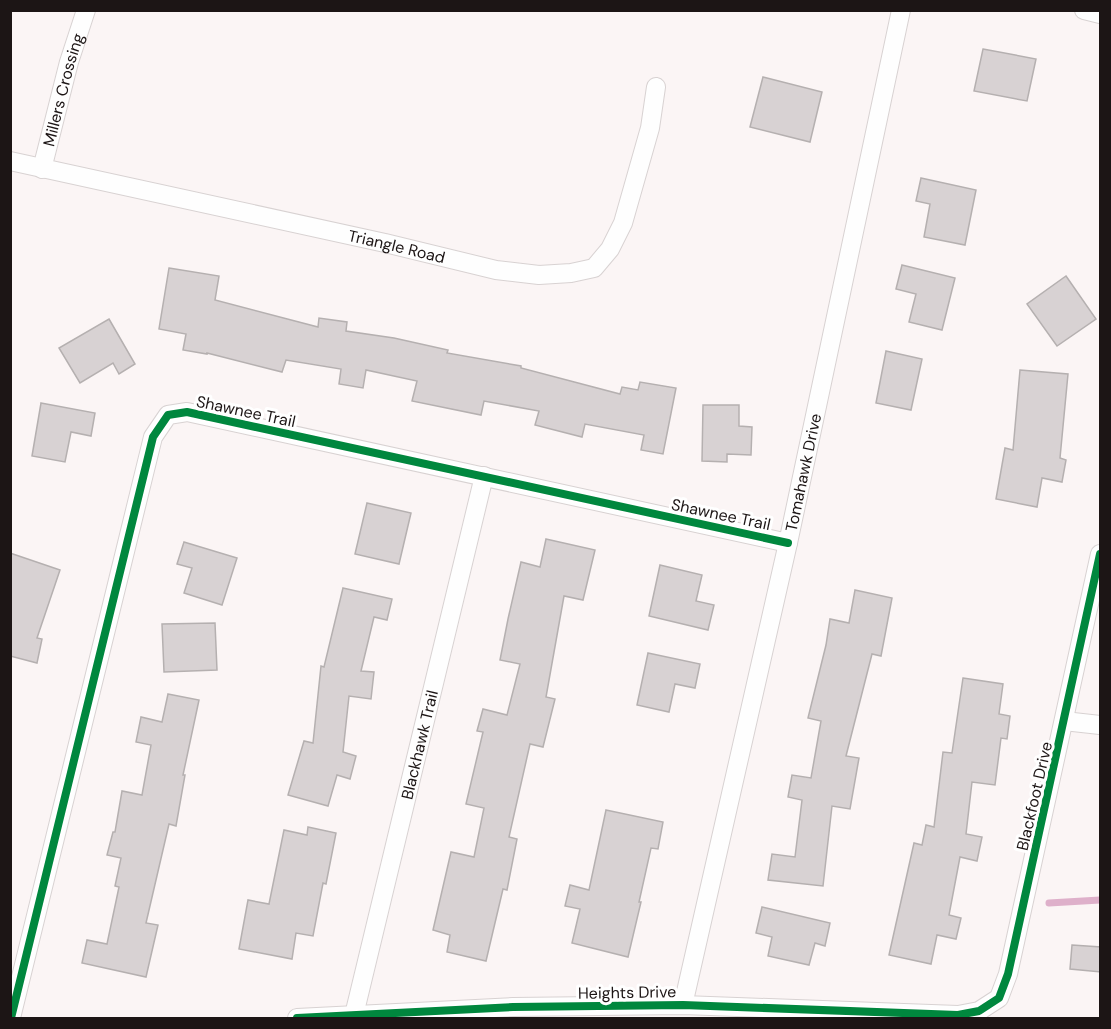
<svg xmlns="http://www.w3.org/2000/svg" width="1111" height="1029" font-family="'DM Sans',sans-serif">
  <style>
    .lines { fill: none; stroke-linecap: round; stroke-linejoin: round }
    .stream { stroke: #deb0ca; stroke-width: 7 }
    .building { fill: #d8d2d3; stroke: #b5b0b0; stroke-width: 1.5 }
    .street-casing { stroke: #d8d2d2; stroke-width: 20 }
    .street { stroke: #fefefe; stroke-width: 18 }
    .cycleway-casing { stroke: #fff; stroke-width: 11 }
    .cycleway { stroke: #00873e; stroke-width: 8 }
    .labels { text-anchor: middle; stroke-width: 6; stroke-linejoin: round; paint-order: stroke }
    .street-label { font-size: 16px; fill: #1c1515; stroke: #fff }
  </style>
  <rect width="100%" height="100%" fill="#fbf5f5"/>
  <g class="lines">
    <path class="stream" d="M1049 903 1100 900"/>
  </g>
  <g class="building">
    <path d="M983 49 1036 59 1027 101 974 91Z"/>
    <path d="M763 77 822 92 810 142 750 127Z"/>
    <path d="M921 178 976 190 965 245 924 237 930 204 916 201Z"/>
    <path d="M902 265 955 278 942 330 909 322 916 294 896 289Z"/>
    <path d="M169 268 219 276 215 300 318 327 319 318 347 322 346 331 394 338 448 350 447 353 521 366V368L620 394 622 387 638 390 640 382 676 388 663 454 641 450 644 435 585 424 582 437 535 425 539 411 484 401 481 415 412 401 417 381 366 370 363 388 339 384 341 369 286 360 282 372 207 353V354L183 350 186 334 159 329Z"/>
    <path d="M1066 276 1096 319 1057 346 1027 304Z"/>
    <path d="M109 319 135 364 119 374 113 363 80 383 59 348Z"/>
    <path d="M886 351 922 359 911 410 876 403Z"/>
    <path d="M1020 370 1068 374 1060 458 1066 460 1062 482 1042 478 1037 507 996 499 1005 448 1013 450Z"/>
    <path d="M41 403 95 413 91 436 71 432 65 462 32 456Z"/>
    <path d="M703 405H739V426L752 427 751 455 727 454V462L702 461Z"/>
    <path d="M367 503 411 513 399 564 355 554Z"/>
    <path d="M546 539 595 550 583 600 564 596 546 697 555 699 543 747 530 744 509 837 517 839 507 890 503 889 486 961 447 952 450 935 433 930 451 852 474 857 484 808 466 804 483 732 477 731 483 709 507 715 520 664 500 660 508 619 521 562 540 567Z"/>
    <path d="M184 542 237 558 222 605 184 593 192 568 177 564Z"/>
    <path d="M10 553 60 570 37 638 42 639 37 663 10 656Z"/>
    <path d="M660 565 702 575 696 601 714 605 708 630 649 616Z"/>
    <path d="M343 588 392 599 387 620 374 617 361 671 374 672 371 699 349 696 343 752 356 756 350 779 337 775 328 806 288 795 304 741 313 743 321 666 324 667Z"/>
    <path d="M855 590 892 598 881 656 872 654 846 756 859 758 850 809 832 806 823 886 768 880 772 854 795 857 802 800 788 797 792 775 811 778 821 721 808 718 826 645 830 619 849 623Z"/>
    <path d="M215 623 217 670 164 672 162 624Z"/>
    <path d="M648 653 700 664 695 688 675 684 669 712 637 705Z"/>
    <path d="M963 678 1003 684 999 714 1010 716 1007 739 1001 738 995 785 972 782 966 834 982 837 977 861 960 857 949 915 961 918 956 939 937 935 931 964 889 955 914 843 922 845 926 825 934 827 943 752 952 753Z"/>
    <path d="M168 694 199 700 183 775H185L176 826 169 824 146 923 158 925 146 977 82 963 87 940 107 944 119 887 115 886 121 858 107 855 113 832H115L122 791 142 795 151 745 136 742 141 717 162 722Z"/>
    <path d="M606 810 663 822 658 849 651 848 639 902H641L628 957 572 943 580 909 565 906 570 885 589 890Z"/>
    <path d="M308 827 336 833 326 884 323 883 313 936 296 933 292 959 239 949 248 900 269 904 284 830 307 835Z"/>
    <path d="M762 907 830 923 825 946 815 943 809 965 768 956 772 937 756 933Z"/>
    <path d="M1072 945 1101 947V972L1070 969Z"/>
  </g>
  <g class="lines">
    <defs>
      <g id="street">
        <path d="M1084 10 1100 14"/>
        <path id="s1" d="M10 161 385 243 496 270 539 275 571 273 594 268 610 249 623 223 650 128 656 87"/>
        <path id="s2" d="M42 169 69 62 86 10"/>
        <path d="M1064 721 1100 725"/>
        <path id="s3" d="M683 1005 788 543 901 10"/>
        <path id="s4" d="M354 1015 484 476"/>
        <path d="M11 1018 153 437 168 415 187 412 788 543"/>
        <path d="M297 1018 513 1007 683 1005 958 1015 979 1011 999 998 1008 974 1100 554"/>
      </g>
    </defs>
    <use href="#street" class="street-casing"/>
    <use href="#street" class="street"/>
    <defs>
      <g id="cycleway">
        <path d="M11 1018 153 437 168 415 187 412 788 543"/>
        <path d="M297 1018 513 1007 683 1005 958 1015 979 1011 999 998 1008 974 1100 554"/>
      </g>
    </defs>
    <use href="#cycleway" class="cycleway-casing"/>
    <use href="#cycleway" class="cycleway"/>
  </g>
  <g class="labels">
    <g class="street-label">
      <text dy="6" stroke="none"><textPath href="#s2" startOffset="82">Millers Crossing</textPath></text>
      <text dy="6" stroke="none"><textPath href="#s1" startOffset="396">Triangle Road</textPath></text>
      <text transform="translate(246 411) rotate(12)" y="6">Shawnee Trail</text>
      <text dy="6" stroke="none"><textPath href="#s3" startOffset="546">Tomahawk Drive</textPath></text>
      <text transform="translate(721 514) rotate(12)" y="6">Shawnee Trail</text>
      <text dy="6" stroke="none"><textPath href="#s4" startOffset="278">Blackhawk Trail</textPath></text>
      <text transform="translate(1034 796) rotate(-77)" y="6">Blackfoot Drive</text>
      <text transform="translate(627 992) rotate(-1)" y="6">Heights Drive</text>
    </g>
  </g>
  <rect width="1111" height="1029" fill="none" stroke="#1c1515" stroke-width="24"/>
</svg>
